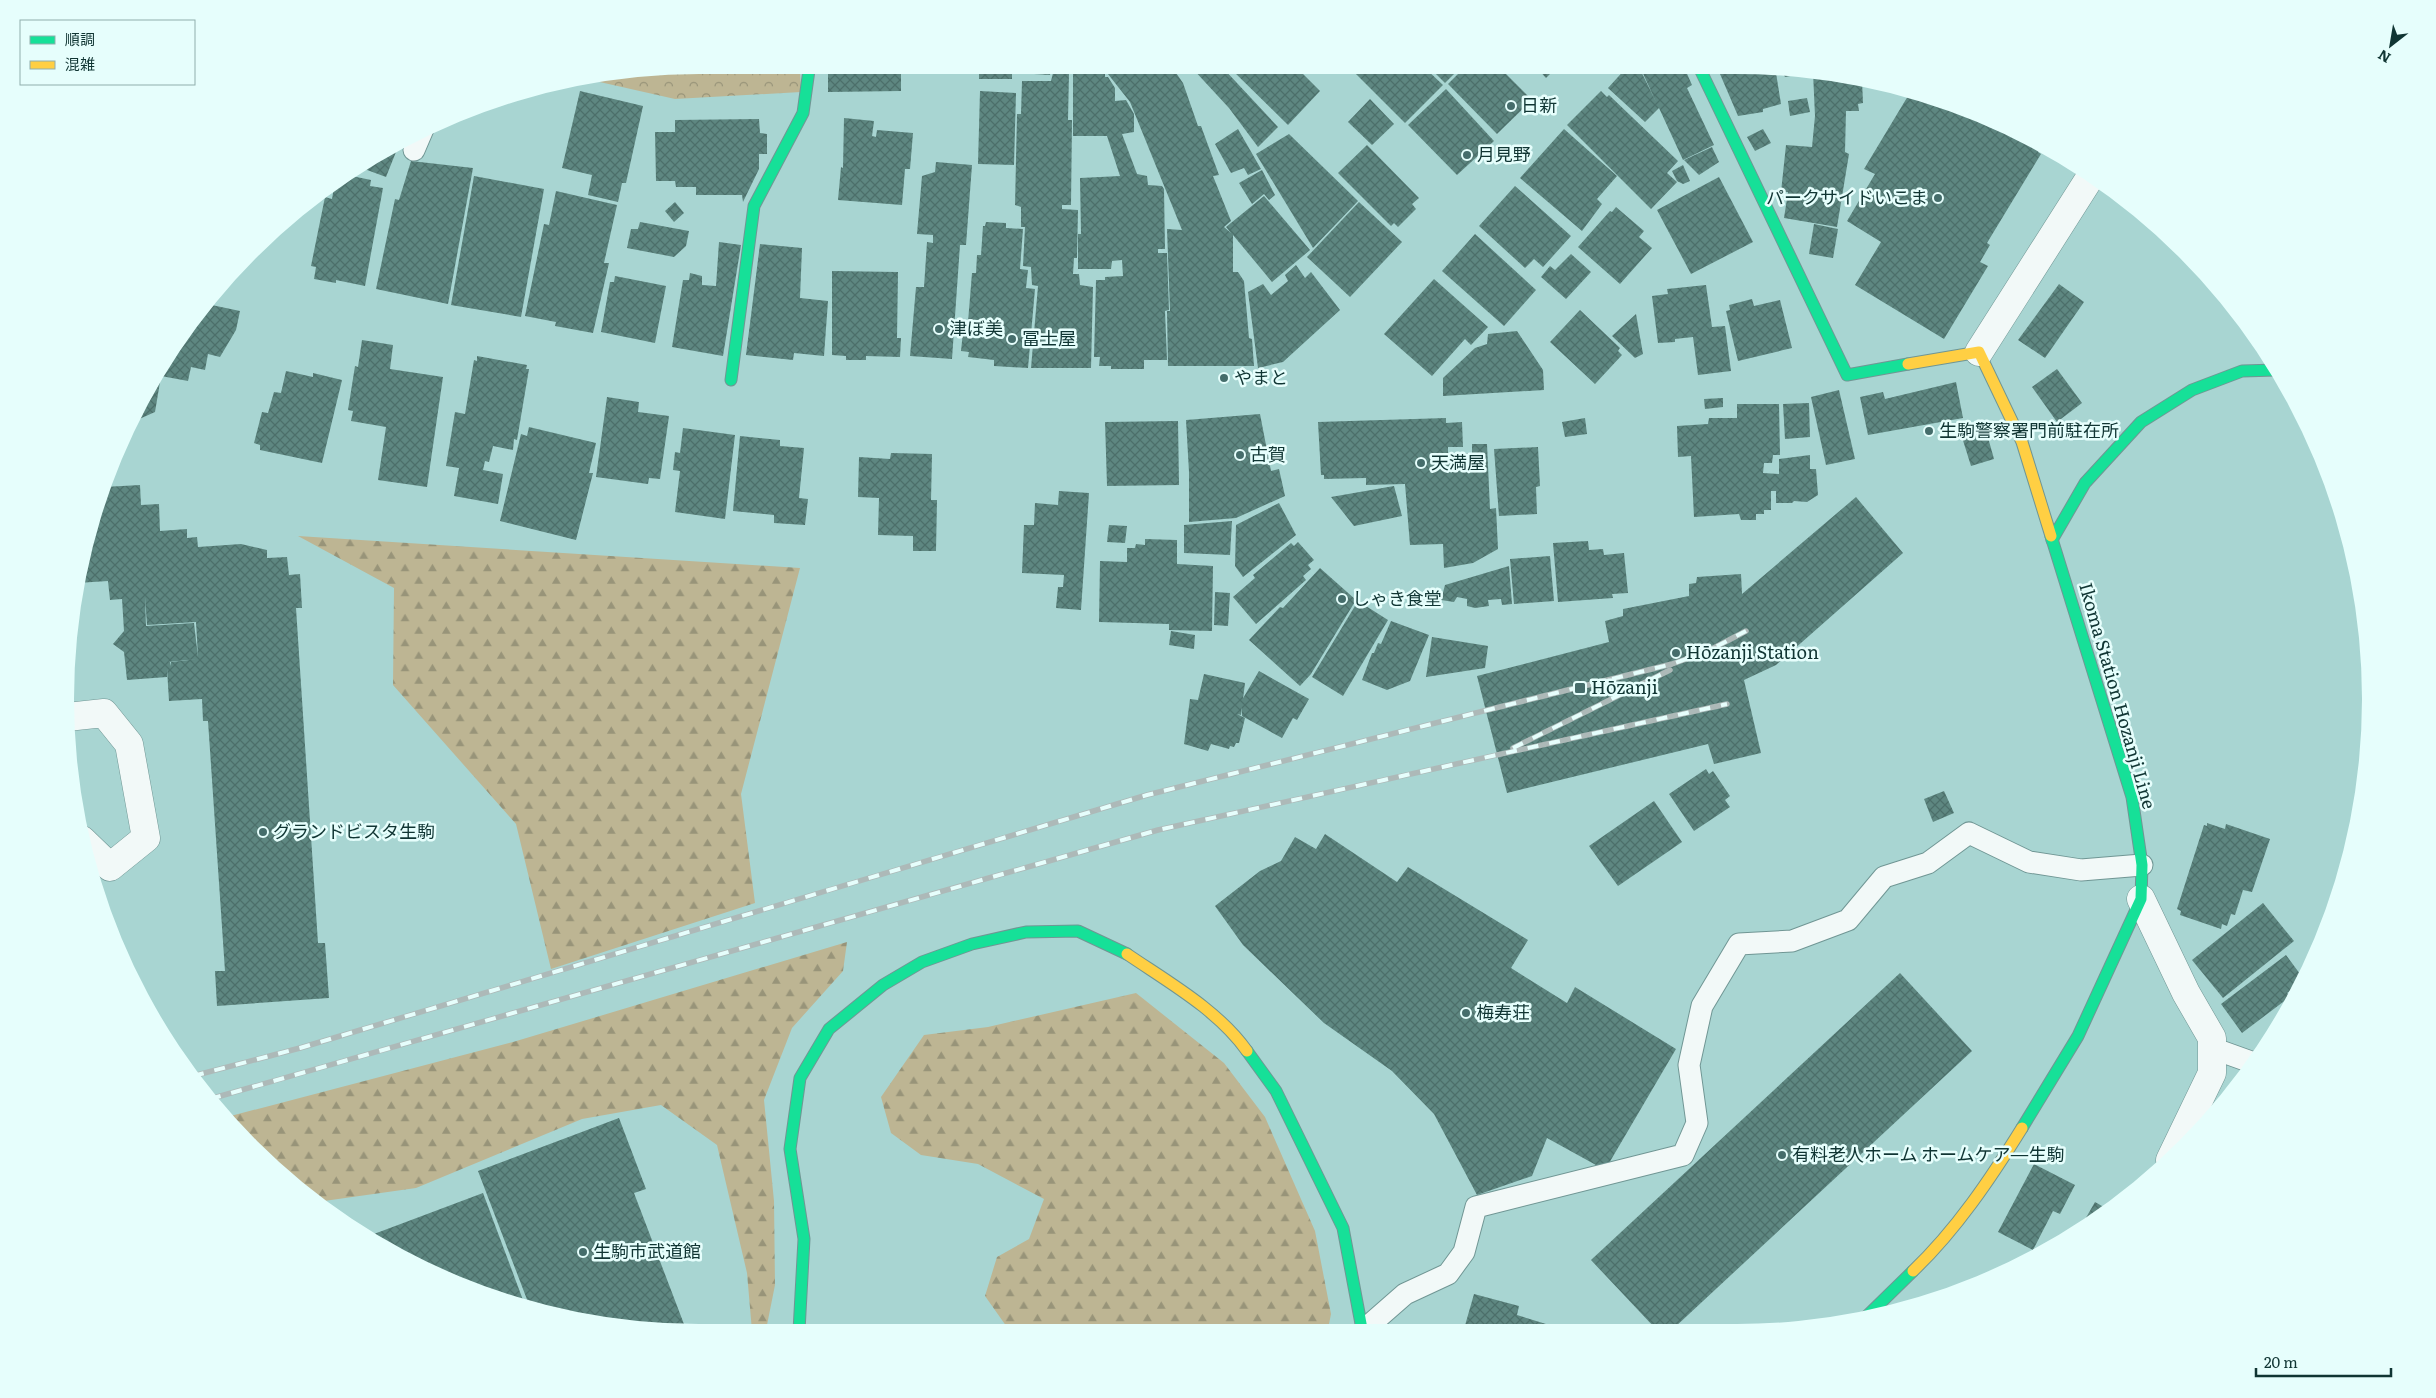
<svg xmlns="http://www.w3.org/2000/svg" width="2436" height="1398" font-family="Literata,'Noto Sans JP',serif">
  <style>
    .forest { fill: url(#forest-firs) }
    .park { fill: url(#park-crowns) }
    .building { fill: url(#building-cross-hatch); fill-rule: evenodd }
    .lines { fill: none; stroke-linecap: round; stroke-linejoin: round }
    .lane-casing { stroke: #709694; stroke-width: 23 }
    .street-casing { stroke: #709694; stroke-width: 29 }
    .fast-casing { stroke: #709694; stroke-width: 13 }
    .slow-casing { stroke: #709694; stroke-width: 13 }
    .lane { stroke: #f2f9f8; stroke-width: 21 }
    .street { stroke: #f2f9f8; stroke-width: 28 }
    .fast { stroke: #16e098; stroke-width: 11 }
    .slow { stroke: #ffcf43; stroke-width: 11 }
    .rail-casing { stroke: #adb9b8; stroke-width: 5.5 }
    .rail { stroke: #e6fefc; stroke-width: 4; stroke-dasharray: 11; stroke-linecap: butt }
    .poi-dot { fill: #456d6b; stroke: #e6fefc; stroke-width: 2 }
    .labels { text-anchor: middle; stroke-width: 5; stroke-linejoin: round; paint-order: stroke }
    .poi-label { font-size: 18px; fill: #103533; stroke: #e6fefc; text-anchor: start }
    .street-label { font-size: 18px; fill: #103533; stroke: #e6fefc }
  </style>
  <defs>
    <pattern id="forest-firs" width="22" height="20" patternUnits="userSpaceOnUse" patternTransform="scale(1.25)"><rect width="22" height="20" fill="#bdb593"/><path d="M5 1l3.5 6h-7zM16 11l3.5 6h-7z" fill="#989479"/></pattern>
    <pattern id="park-crowns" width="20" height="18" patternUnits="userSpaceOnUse" patternTransform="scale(1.25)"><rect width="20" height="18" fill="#bdb593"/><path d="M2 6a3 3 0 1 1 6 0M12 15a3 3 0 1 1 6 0" fill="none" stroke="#989479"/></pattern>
    <pattern id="building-cross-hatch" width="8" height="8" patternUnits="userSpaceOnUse" patternTransform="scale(1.25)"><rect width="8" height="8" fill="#5e8781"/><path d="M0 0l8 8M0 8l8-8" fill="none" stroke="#4c6f6a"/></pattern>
  </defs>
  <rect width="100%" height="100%" fill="#a8d5d2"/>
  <g class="forest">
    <path d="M298 536 800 568 741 794 755 903 551 969 516 824 393 685 394 588Z"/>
    <path d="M847 942 843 971 792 1028 764 1100 774 1201 775 1285 767 1325 759 1331H752L747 1273 717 1145 661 1105 582 1119 416 1188 317 1202 281 1176 223 1118 513 1042Z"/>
    <path d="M1136 993 1224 1063 1265 1117 1315 1231 1331 1314 1328 1329 1009 1330 985 1296 997 1257 1029 1239 1044 1199 978 1164 921 1155 891 1133 881 1097 924 1035 988 1027Z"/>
  </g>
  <path class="park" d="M616 70H800L801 92 675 99 582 78Z"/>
  <g class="building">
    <path d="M1778 66 1806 71V73L1785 77 1783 73H1776L1781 104 1763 109V112L1738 116 1717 67Z"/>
    <path d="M1461 67 1445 83 1430 68Z"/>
    <path d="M1465 67H1499L1532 100 1497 134 1448 84Z"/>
    <path d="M1536 67H1557L1546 78Z"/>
    <path d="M1627 67H1639L1656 102 1640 67H1684L1692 85 1687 88 1714 145 1683 160 1659 108 1645 122 1608 88Z"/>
    <path d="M1177 68 1174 70 1183 83 1198 126H1201L1219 175 1213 176 1231 221 1224 227 1231 233 1226 227 1264 196 1310 250 1272 282 1233 235V272H1238L1244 281 1249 338 1252 339 1254 366H1168L1167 311H1170L1167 229 1182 230 1130 102 1104 69Z"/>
    <path d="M1192 68H1223L1278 127 1258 147 1229 108Z"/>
    <path d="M1230 68H1297L1320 91 1288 125Z"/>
    <path d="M1350 68H1425L1443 85 1405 123Z"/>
    <path d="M901 69V91L828 92V70Z"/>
    <rect x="979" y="69" width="33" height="10"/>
    <path d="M1018 69H1051L1050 75 1018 73Z"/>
    <path d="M1073 69H1102L1105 72V77H1108L1115 88V101L1126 100 1134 114V132L1122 134 1137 174 1147 176 1148 185 1162 186 1164 189 1165 249H1158V253H1167L1169 310 1165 311 1167 360H1144V369H1111V366H1099L1100 357H1094L1096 280H1105V277L1123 276 1122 260 1112 261 1111 269H1078V234H1081L1080 178 1120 176 1107 136H1073Z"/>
    <path d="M1813 72 1862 80 1863 103 1858 104 1859 111H1846L1845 152 1849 154 1837 227 1784 218 1788 192H1781L1786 145 1812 147 1815 116Z"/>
    <path d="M1053 73H1069L1068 120H1072L1071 205H1062V209L1078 210 1077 258H1074L1073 274H1079L1080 285 1093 287 1091 368H1031L1038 286 1032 285 1031 267 1023 266 1025 227H1021V207L1015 205 1017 114H1021L1022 81H1051Z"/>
    <path d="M1446 89 1494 141 1457 175 1408 125Z"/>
    <path d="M580 91 643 106 626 183H622L618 202 588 195 592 175 562 168Z"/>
    <path d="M980 91 1016 93 1014 165 978 164Z"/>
    <path d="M1601 91 1607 97 1609 95 1678 161 1667 173 1677 182 1651 209 1567 125Z"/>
    <path d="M1911 91 2042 145 2038 152 2041 154 1987 243 1990 245 1980 262 1988 266 1944 339 1855 285 1881 242 1847 221 1875 174 1864 169Z"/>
    <path d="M1807 98 1810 112 1790 116 1788 101Z"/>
    <path d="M1370 99 1394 124 1372 145 1348 122Z"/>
    <path d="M844 118 874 121 872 136 876 137 877 130 913 133 910 169H905L902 205 838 200 841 167 843 168Z"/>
    <path d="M759 119 760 133 767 134V154H759V169L743 202 742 195H696V187H676L675 181H656L655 132H675V120Z"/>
    <path d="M1238 129 1261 169 1248 175 1244 168 1231 173 1215 144Z"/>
    <path d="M1564 129 1617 176 1597 199 1602 204 1582 231 1520 178Z"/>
    <path d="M1763 129 1771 143 1755 151 1747 137Z"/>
    <path d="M1289 134 1358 201 1313 248 1256 154Z"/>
    <path d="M400 142 386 177 359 167Z"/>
    <path d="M1367 145 1419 198 1412 204 1416 209 1398 227 1394 223 1391 226 1338 173Z"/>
    <path d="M1712 147 1719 162 1699 175 1684 160Z"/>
    <path d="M411 161 473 168 448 304 376 289 395 199 399 200Z"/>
    <path d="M936 162 972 165 966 245H960L952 359 910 356 916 287H924L927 242 933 243V235L917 234 922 176 935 172Z"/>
    <path d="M1683 165 1690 181 1683 184 1677 181 1672 171Z"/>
    <path d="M1262 170 1275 195 1269 200 1264 194 1252 204 1239 183Z"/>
    <path d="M347 175 371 180 370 186 383 188 365 286 336 280V283L314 279 316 267 311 266 325 197 332 199 335 182Z"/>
    <path d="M474 176 544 189 521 317 451 305Z"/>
    <path d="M1719 177 1753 242 1691 274 1657 210Z"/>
    <path d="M1515 186 1571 236 1543 267 1534 259 1525 268 1479 226Z"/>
    <path d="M556 191 617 205 604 263H609L593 333 555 326 556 322 525 316 544 224 549 225Z"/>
    <path d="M675 202 684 213 674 222 665 211Z"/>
    <path d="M1359 202 1402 242 1350 297 1307 257Z"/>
    <path d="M1616 207 1644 231 1639 237 1652 248 1620 284 1578 247 1610 211 1612 212Z"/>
    <path d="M640 222 689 231 686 246 674 257 627 248 631 229H638Z"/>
    <path d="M986 222 1006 223V228L1023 229 1020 269 1028 270 1026 288 1035 289 1028 368 994 366V360L968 357 969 352 961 351 964 322H968L972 273H976L977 255H981L983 226H985Z"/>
    <path d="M1814 224 1838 229 1833 258 1809 254Z"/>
    <path d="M1475 234 1536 290 1504 326 1442 271Z"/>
    <path d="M719 242 741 245 723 356 672 347 683 280H689L690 273 702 276V285L716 286Z"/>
    <path d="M760 244 802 248 800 298 828 301 824 356 794 353 793 360 746 355Z"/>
    <path d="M1571 254 1591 272 1566 299 1541 277 1550 266 1555 270Z"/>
    <path d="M1296 265 1305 278 1311 272 1340 310 1283 362 1258 368 1248 292 1263 284 1271 295 1288 281 1285 275Z"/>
    <path d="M832 271 898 272 897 338H901L900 357 866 356V360H846V356L832 355Z"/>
    <path d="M615 276 666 286 655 343 601 332 610 282H614Z"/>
    <path d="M1434 279 1488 327 1471 345 1465 339 1432 376 1384 334Z"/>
    <path d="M2059 284 2084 302 2045 358 2018 340Z"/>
    <path d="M1706 285 1712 327 1725 326 1731 371 1698 375 1693 337 1675 339V342L1658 343 1652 296 1668 294 1667 289Z"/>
    <path d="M1752 299 1754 306 1780 300 1792 348 1738 361 1726 311 1730 310 1729 305Z"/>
    <path d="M207 304 240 311 236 330 220 357 208 354 205 370 191 367 188 381 161 376 155 412 128 424 172 347Z"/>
    <path d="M1580 310 1620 348 1618 351 1622 355 1595 384 1550 342Z"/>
    <path d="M1636 314 1643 354 1635 358 1612 336Z"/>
    <path d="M1517 331 1543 370 1544 390 1443 396V378L1475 348 1487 344 1488 334Z"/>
    <path d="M362 340 393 345 390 369 443 377 427 487 378 480 386 427 351 421 353 411 348 410 355 366 358 367Z"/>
    <path d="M477 356 527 365 526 369H529L517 440 514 439 513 450 493 446 489 462 485 461 483 470 503 474 498 504 454 496 459 468 446 466 455 412 465 414 474 360 477 361Z"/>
    <path d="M2057 369 2082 403 2057 422 2032 387Z"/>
    <path d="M286 371 313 377V373L342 380 322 463 260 450V445L254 443 262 412 268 413 274 392 281 393Z"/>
    <path d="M1956 382 1963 418 1868 435 1860 397 1883 392 1885 399Z"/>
    <path d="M1839 390 1855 459 1826 465 1811 397Z"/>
    <path d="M607 397 639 402 638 412 669 416 660 479 649 478 648 484 596 477Z"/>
    <path d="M1723 398V407L1705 409 1704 399Z"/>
    <path d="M1809 403 1810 437 1785 439 1783 404Z"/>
    <path d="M1737 404H1779L1780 455H1773L1772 463H1764L1763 473 1779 474V459L1810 455V469H1816L1818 495 1807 502 1794 501 1792 503H1776V491H1771V510H1764V514H1756V520H1741L1739 514 1694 517 1691 456 1678 457 1677 426 1708 424 1709 418H1737Z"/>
    <path d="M1260 414 1271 471 1279 469 1285 496 1236 518 1189 522V472L1186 420Z"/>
    <path d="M1446 418V423L1462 422 1463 447H1448V454L1472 453V444H1487L1490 509 1496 508 1498 549 1473 563 1444 568 1443 544 1410 545 1405 484 1366 485V478L1324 479V475H1321L1318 422Z"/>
    <path d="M1585 418 1587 434 1565 437 1562 422Z"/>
    <path d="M1178 421 1179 485 1107 486 1105 422Z"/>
    <path d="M529 427 596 443 589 473H593L576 540 500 521 521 434 527 436Z"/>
    <path d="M1985 427 1994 459 1971 466 1961 434Z"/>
    <path d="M683 428 735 435 725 519 675 512 680 471 673 470 675 452 680 453Z"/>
    <path d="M740 436 780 440V446L804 448 799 498 808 499 805 525 774 523V515L733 511Z"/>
    <path d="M1538 447 1540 486 1536 487 1537 514 1499 516 1494 449Z"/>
    <path d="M891 453 932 454 931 500H937L936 551H913V536L878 535 879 498 858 497 859 457 890 459Z"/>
    <path d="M140 485 141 505 159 504 160 531 187 529V538L197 537 198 547 241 544 267 550V558L287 557 289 575 300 574 302 608H296L318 943H325L329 998 217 1006 215 971H225L208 721H203L202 699 169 701 167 669V677L127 680 124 652 113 644 124 631 122 599 110 600 108 581 77 583 87 535 104 487ZM145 597 147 625 196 622 198 657 194 623 146 626ZM198 659 171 662 170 666V662H168Z"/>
    <path d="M1394 486 1402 516 1354 526 1331 497Z"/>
    <path d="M1059 491 1089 493 1081 610 1056 608 1058 587H1063L1064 575 1022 573 1024 525H1034L1035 503 1058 505Z"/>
    <path d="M1856 497 1903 553 1776 665 1744 680 1761 753 1714 764 1708 744 1507 793 1477 676 1609 642 1605 621 1623 616V609L1689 596V584L1696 583 1697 577 1741 574 1742 594Z"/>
    <path d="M1279 503 1296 535 1243 577 1235 566 1236 525Z"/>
    <path d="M1232 521 1230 555 1184 553V525Z"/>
    <path d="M1109 525 1127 526 1125 543 1107 542Z"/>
    <path d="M1145 539 1177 540V564L1213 566 1212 631 1169 630V624L1099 622 1100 561 1127 562V548H1135L1136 544 1145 545Z"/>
    <path d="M1588 541 1589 550 1603 549 1604 555 1624 553 1628 593 1612 594 1613 598 1558 602 1553 543Z"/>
    <path d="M1298 542 1314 560 1308 565 1311 569 1303 576 1306 580 1256 624 1233 597 1255 578 1253 575 1291 543 1294 546Z"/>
    <path d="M1550 556 1554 601 1514 604 1510 559Z"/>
    <path d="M1509 566 1512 604 1502 605 1501 599 1488 600 1489 606 1475 608 1467 606V599L1457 597 1454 602 1441 600 1445 585Z"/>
    <path d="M1320 568 1356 600 1311 674 1300 686 1249 640 1280 607 1283 608Z"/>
    <path d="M1215 592 1230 593 1228 626 1214 625Z"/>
    <path d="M1358 601 1388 620 1343 696 1312 677Z"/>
    <path d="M1391 621 1429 635 1410 681 1387 690 1362 680 1372 653H1374L1378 643 1381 644Z"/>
    <path d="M1171 631 1195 635 1194 649 1169 645Z"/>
    <path d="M1432 637 1488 646 1485 668 1426 677Z"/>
    <path d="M1259 671 1309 699 1297 720 1293 718 1282 738 1242 716V700Z"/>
    <path d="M1204 674 1245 683 1241 715 1237 714 1245 718 1239 743H1236L1234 747 1230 746 1229 749 1211 744 1208 751 1184 744 1190 699 1198 700Z"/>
    <path d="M1706 769 1709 774 1713 771 1730 796 1725 800 1730 807 1694 831 1669 794Z"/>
    <path d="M1944 791 1954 813 1933 822 1924 799Z"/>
    <path d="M1654 801 1682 842 1618 886 1589 846Z"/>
    <path d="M2207 823 2225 829 2226 824 2270 839 2252 892 2243 890 2235 915 2231 914 2227 926 2222 924 2221 929 2180 915 2181 911 2177 909 2204 825 2207 826Z"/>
    <path d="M1325 834 1397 882 1408 867 1528 940 1511 968 1567 1003 1575 987 1676 1049 1605 1170 1547 1138 1532 1176 1477 1195 1434 1114 1392 1071 1324 1023 1243 945 1215 906 1260 871 1281 861 1295 837 1316 849Z"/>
    <path d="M2263 903 2294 941 2223 998 2192 960Z"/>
    <path d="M2286 955 2303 978 2301 982 2287 993 2291 996 2242 1033 2221 1004Z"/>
    <path d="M1900 973 1972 1051 1674 1328H1655L1591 1260Z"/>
    <path d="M2288 1002 2292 1004 2286 1016 2263 1047 2261 1045Z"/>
    <path d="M619 1118 646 1189 634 1193 687 1332H658L531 1310 478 1171Z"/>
    <path d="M2034 1164 2075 1185 2060 1214 2053 1211 2033 1250 1998 1232Z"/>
    <path d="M483 1193 526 1308 382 1248 366 1237Z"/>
    <path d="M2095 1202 2109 1210 2080 1231 2079 1230Z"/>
    <path d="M1474 1294 1519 1306 1517 1315 1546 1324 1545 1329H1464Z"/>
  </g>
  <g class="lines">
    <defs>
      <g id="lane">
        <path d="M414 150 423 129"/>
        <path d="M2212 1048 2251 1062"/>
        <path d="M1365 1329 1405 1294 1448 1274 1464 1252 1476 1207 1683 1155 1697 1123 1689 1065 1702 1006 1739 944 1792 941 1848 920 1884 877 1928 863 1969 833 2029 862 2081 870 2142 865"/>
      </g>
      <g id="street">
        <path d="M1979 352 2091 176"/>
        <path d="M67 717 104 713 129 744 146 838 110 867 82 840"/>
        <path d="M2141 899 2186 993 2212 1038V1073L2170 1160"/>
      </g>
      <g id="fast">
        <path d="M1699 67 1847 375 1908 364"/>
        <path d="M731 380 754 206 803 113 809 70"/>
        <path d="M2052 540 2085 483 2141 422 2192 390 2242 371 2276 370"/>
        <path d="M1247 1051 1276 1091 1343 1228 1362 1329"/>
        <path d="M2022 1128 2078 1036 2141 899 2142 865 2132 797 2051 536"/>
        <path d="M1866 1317 1913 1271"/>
        <path d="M799 1331 804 1239 790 1149 800 1078 829 1029 883 985 922 962 972 944 1026 932 1078 931 1127 954"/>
      </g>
      <g id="slow">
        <path d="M1908 364 1979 352 2022 442 2051 536"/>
        <path d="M1127 954C1168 982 1218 1010 1247 1051"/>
        <path d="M1913 1271C1956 1230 1991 1178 2022 1128"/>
      </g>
    </defs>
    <use href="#lane" class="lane-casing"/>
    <use href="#street" class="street-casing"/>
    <use href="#fast" class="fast-casing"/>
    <use href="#slow" class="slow-casing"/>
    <use href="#lane" class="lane"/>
    <use href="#street" class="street"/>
    <use href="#fast" class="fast"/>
    <use href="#slow" class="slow"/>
    <defs>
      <g id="rail">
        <path d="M1513 748 1670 670"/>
        <path d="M193 1076 300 1048 1147 795 1672 664 1706 652 1746 631"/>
        <path d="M210 1099 1158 830 1727 704"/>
      </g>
    </defs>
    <use href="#rail" class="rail-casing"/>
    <use href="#rail" class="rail"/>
  </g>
  <g class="poi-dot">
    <circle cx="1511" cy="106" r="5"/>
    <circle cx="1467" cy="155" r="5"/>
    <circle cx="1938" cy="198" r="5"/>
    <circle cx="939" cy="329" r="5"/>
    <circle cx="1012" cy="339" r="5"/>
    <circle cx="1224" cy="378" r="5"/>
    <circle cx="1929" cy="431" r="5"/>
    <circle cx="1240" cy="455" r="5"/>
    <circle cx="1421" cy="463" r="5"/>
    <circle cx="1342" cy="599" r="5"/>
    <circle cx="1676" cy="653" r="5"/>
    <rect x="1574" y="682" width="12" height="12" rx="2.5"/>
    <circle cx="263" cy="832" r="5"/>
    <circle cx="1466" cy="1013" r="5"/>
    <circle cx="1782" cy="1155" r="5"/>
    <circle cx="583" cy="1252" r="5"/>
  </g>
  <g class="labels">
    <g class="poi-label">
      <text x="1521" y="112">日新</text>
      <text x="1477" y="161">月見野</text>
      <text x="1928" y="204" text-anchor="end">パークサイドいこま</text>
      <text x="949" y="335">津ぼ美</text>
      <text x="1022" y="345">冨士屋</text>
      <text x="1234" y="384">やまと</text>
      <text x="1939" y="437">生駒警察署門前駐在所</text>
      <text x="1250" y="461">古賀</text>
      <text x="1431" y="469">天満屋</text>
      <text x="1352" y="605">しゃき食堂</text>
      <text x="1686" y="659">Hōzanji Station</text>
      <text x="1591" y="694">Hōzanji</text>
      <text x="273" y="838">グランドビスタ生駒</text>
      <text x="1476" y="1019">梅寿荘</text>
      <text x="1792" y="1161">有料老人ホーム ホームケア―生駒</text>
      <text x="593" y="1258">生駒市武道館</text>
    </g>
    <g class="street-label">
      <text transform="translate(2117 696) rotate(74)" y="6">Ikoma Station Hozanji Line</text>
    </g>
  </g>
  <path d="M0 0H2436V1398H0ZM699 74H1737A625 625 0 0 1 2362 699V699A625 625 0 0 1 1737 1324H699A625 625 0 0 1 74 699V699A625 625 0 0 1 699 74Z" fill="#e6fefc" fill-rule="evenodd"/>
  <rect x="20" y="20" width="175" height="65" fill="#e6fefc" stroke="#90aeac"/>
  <rect x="30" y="36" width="25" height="8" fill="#16e098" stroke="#90aeac"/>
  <text x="65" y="45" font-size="15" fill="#103533">順調</text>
  <rect x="30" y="61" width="25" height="8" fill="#ffcf43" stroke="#90aeac"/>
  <text x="65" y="70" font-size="15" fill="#103533">混雑</text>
  <g transform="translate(2391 45) rotate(211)" stroke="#e6fefc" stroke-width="4" paint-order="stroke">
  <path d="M0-4L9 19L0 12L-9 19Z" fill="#103533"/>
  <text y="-8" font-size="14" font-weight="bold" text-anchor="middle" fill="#103533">N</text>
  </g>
  <path d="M2256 1368v8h135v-8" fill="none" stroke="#103533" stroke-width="2.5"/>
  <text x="2264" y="1368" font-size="15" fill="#103533" stroke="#e6fefc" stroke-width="4" paint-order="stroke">20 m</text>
</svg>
